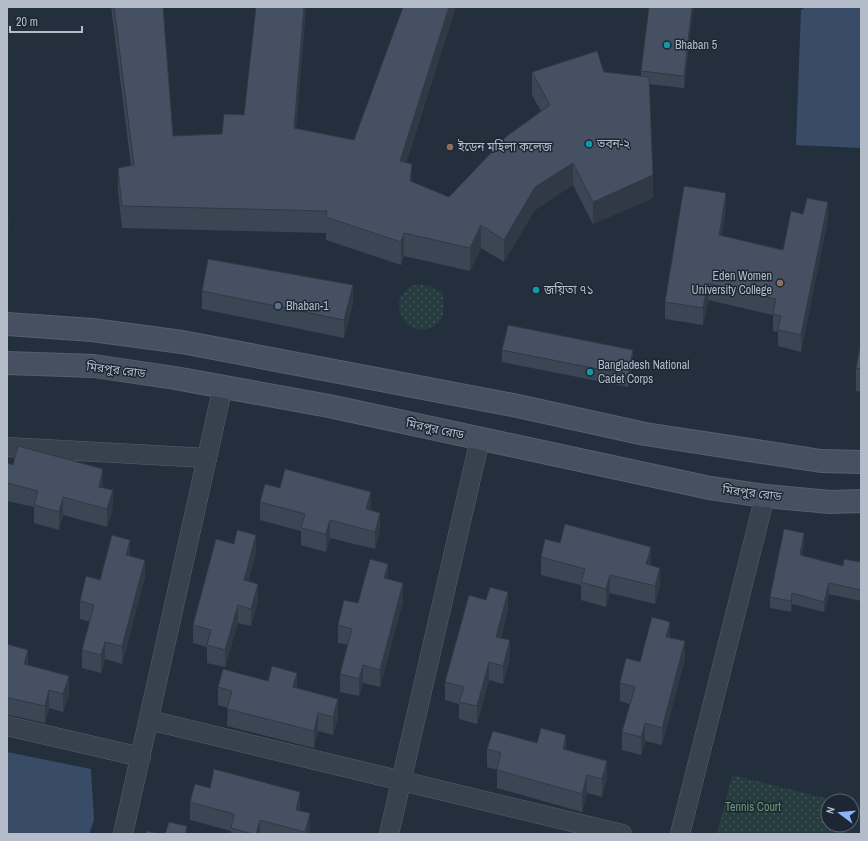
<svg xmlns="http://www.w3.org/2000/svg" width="868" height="841" font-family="'Archivo Narrow','Noto Sans Bengali',sans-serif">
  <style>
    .green { fill: url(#green-dots) }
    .water { fill: #394c67 }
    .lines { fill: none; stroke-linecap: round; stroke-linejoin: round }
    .minor-casing { stroke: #565f6c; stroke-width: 20 }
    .secondary-casing { stroke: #565f6c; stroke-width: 24 }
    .minor { stroke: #38414e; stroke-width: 19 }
    .secondary { stroke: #465061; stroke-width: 22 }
    .wall { fill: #3b4654 }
    .shaded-wall { fill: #303945 }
    .building { fill: #455162; stroke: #303945 }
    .culture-dot { fill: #0f9aa8; stroke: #1d2633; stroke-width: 1.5 }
    .education-dot { fill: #8d6e63; stroke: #1d2633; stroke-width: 1.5 }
    .service-dot { fill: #5c6f8a; stroke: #1d2633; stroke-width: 1.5 }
    .labels { text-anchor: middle; stroke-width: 3; stroke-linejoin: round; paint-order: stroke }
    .poi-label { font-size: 12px; fill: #b4bcc9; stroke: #1d2633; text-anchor: start }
    .street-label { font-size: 12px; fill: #b4bcc9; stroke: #1d2633 }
    .park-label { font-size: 12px; fill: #6b9a76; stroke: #1d2633 }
  </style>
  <defs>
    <pattern id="green-dots" width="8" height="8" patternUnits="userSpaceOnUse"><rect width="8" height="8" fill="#263c3f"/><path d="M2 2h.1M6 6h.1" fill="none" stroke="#435659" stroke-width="1.8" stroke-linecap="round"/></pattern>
  </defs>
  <rect width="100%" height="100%" fill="#242f3e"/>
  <g class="green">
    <path d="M417 284 429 286 443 293C443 301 445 310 442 317 432 340 396 329 399 303 401 293 408 288 417 284Z"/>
    <path d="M732 775 836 801H828V825H848L846 834H717Z"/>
  </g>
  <g class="water">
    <path d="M806 7H861V148L796 145 801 10Z"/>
    <path d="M7 752 91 769 94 820 89 834H7Z"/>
  </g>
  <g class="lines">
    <defs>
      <g id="minor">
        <path d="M7 447 207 458"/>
        <path d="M149 720 622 834"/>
        <path d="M7 726 141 757"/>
        <path d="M123 834 223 386"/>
        <path d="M389 834 480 439"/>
        <path d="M680 834 765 496"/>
      </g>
      <g id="secondary">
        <path d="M7 324 92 330 182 342 513 405 645 434 821 461 861 462"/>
        <path d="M7 363 94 366 175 378 329 406 710 488 765 496 830 502 861 501"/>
      </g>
    </defs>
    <use href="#minor" class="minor-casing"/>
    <use href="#secondary" class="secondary-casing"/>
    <use href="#minor" class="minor"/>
    <use href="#secondary" class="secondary"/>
  </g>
  <g class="wall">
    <path d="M111 7H163L173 136 222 134 244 115 306 7 296 129 407 163 412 182 449 197 541 111 532 95V72H604L641 76V71L693 7 684 88 649 84 653 198 593 224 573 185 535 210 504 262 481 248 470 271 404 256 401 265 326 240V233L122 228 118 190V168L131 166Z"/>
    <path d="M7 154 8 229V247H7Z"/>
    <path d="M726 210 721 236 783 250 828 219 801 352 778 346V332L773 331V315L708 300 703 325 665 319V302Z"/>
    <path d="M202 291 353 303 344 338 202 309Z"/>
    <path d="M861 342V392L856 391V368Z"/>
    <path d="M502 350 633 362 628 387 502 362Z"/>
    <path d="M7 463 103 488 113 508 107 527 63 515 59 530 34 523V507L7 501Z"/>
    <path d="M260 502 371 510V511L380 531 375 549 330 538 326 552 301 545V531L260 520Z"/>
    <path d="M234 544 256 553 248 581 258 601 251 626 238 623 225 667 207 663V647L193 643V625Z"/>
    <path d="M804 544 802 556 843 566 861 562V601L829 594 824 612 792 604 791 612 770 608V597Z"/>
    <path d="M130 556 145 577 122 664 105 659 101 673 82 668V650L90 622 80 619V601L100 580Z"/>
    <path d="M541 557 651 565 660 586 655 604 610 593 606 607 581 600V585L541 575Z"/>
    <path d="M388 579 403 601 380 687 363 683 359 696 340 692V674L348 645 338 643V625L358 603Z"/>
    <path d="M508 609 501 638 510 658 503 684 489 680 477 724 459 719V704L445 700V682Z"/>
    <path d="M670 638 685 659 662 745 645 741 641 755 622 750V732L630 704 620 701V683L640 662Z"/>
    <path d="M7 644 28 665 69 694 63 712 49 708 45 723 9 715H7Z"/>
    <path d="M218 687 297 688 338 717 333 735 318 731 314 748 227 726 228 708 218 705Z"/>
    <path d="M537 743 566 750 607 779 602 797 587 793 582 812 497 788V770L487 767V749Z"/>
    <path d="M190 802 300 811 310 831 309 834H231V831L190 820Z"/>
  </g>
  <g class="shaded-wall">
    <path d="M304 7H306L294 151V128Z"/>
    <path d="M449 7H456L400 183V161Z"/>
    <path d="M692 7H693L684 88V76Z"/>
    <path d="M573 163V185L535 210 504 262V240L535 187Z"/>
    <path d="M412 164V187L410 181Z"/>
    <path d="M653 175V198L593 224V202Z"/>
    <path d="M726 193V210L719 252V235Z"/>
    <path d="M828 202V219L801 352V335Z"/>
    <path d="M481 225V248L470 271V248Z"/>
    <path d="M404 233V256L401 265V242Z"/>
    <path d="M708 283V300L703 325V308Z"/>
    <path d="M353 285V303L344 338V320Z"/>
    <path d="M633 350V362L628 387V375Z"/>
    <path d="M103 469V487L99 505V487Z"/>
    <path d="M113 490V508L107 527V509Z"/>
    <path d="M371 492V510L366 527V509Z"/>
    <path d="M63 497V515L59 530V512Z"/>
    <path d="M380 513V531L375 549V532Z"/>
    <path d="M330 520V538L326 552V534Z"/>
    <path d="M804 533V544L800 566V555Z"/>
    <path d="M256 535V553L244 598V580Z"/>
    <path d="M130 540V558L126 555Z"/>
    <path d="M651 547V565L646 582V564Z"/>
    <path d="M145 560V577L122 664V646Z"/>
    <path d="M388 564V581L384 578Z"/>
    <path d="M660 568V586L655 604V586Z"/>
    <path d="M610 575V593L606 607V589Z"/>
    <path d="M403 583V601L380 687V670Z"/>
    <path d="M829 583V594L824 612V602Z"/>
    <path d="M258 584V601L251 626V609Z"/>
    <path d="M508 592V609L496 654V637Z"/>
    <path d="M792 593V604L791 612V601Z"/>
    <path d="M238 605V623L225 667V650Z"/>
    <path d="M670 622V639L666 637Z"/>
    <path d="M510 640V658L503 684V666Z"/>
    <path d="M685 641V659L662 745V728Z"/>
    <path d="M105 642V659L101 673V655Z"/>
    <path d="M28 650V668L24 664Z"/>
    <path d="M489 662V680L477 724V706Z"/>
    <path d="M363 665V683L359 696V679Z"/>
    <path d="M297 673V691L293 687Z"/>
    <path d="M69 676V694L63 712V694Z"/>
    <path d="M49 690V708L45 723V706Z"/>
    <path d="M338 699V717L333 735V717Z"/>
    <path d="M318 713V731L314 748V731Z"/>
    <path d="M645 723V741L641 755V737Z"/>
    <path d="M566 735V753L563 749Z"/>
    <path d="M607 761V779L602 797V779Z"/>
    <path d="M587 775V793L582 812V794Z"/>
    <path d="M300 792V810L296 827V810Z"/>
    <path d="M310 813V831L309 834H305Z"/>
    <path d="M260 820V834H256Z"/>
    <path d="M187 826V834H185Z"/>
  </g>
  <g class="building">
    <path d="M114 7H163L173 136 222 134 224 114 244 115 256 7H304L294 128 354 140 403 7H449L400 161 412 164 410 181 449 197 507 136 550 105 532 72 597 51 604 72 649 77 653 175 593 202 573 163 535 187 504 240 481 225 470 248 404 233 401 242 326 217 327 211 122 206 118 168 134 165Z"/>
    <path d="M649 7H692L684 76 641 71Z"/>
    <path d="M7 154 8 229H7Z"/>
    <path d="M684 186 726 193 719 235 783 250 791 211 803 214 807 198 828 202 801 335 778 330 781 316 773 314 776 299 708 283 703 308 665 302Z"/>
    <path d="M208 259 353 285 344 320 202 291Z"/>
    <path d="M508 325 633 350 628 375 502 350Z"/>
    <path d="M861 342V369L856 368Z"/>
    <path d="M18 446 103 469 99 487 113 490 107 509 63 497 59 512 34 505 38 491 7 483V463L13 465Z"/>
    <path d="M285 469 371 492 366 509 380 513 375 532 330 520 326 534 301 528 305 514 260 502 265 484 280 488Z"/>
    <path d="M565 524 651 547 646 564 660 568 655 586 610 575 606 589 581 582 585 569 541 557 545 539 560 543Z"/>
    <path d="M784 529 804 533 800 555 843 566 844 559 861 562V590L829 583 824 602 792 593 791 601 770 597Z"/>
    <path d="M237 530 256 535 244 580 258 584 251 609 238 605 225 650 207 645 211 630 193 625 216 539 234 544Z"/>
    <path d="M112 535 130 540 126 555 145 560 122 646 105 642 101 655 82 650 94 605 80 601 86 576 100 580Z"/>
    <path d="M370 559 388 564 384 578 403 583 380 670 363 665 359 679 340 674 352 629 338 625 344 600 358 603Z"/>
    <path d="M490 587 508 592 496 637 510 640 503 666 489 662 477 706 459 702 464 687 445 682 469 595 486 600Z"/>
    <path d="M652 617 670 622 666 637 685 641 662 728 645 723 641 737 622 732 635 687 620 683 626 658 640 662Z"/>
    <path d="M7 644 28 650 24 664 69 676 63 694 49 690 45 706 9 698H7Z"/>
    <path d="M272 666 297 673 293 687 338 699 333 717 318 713 314 731 227 709 232 691 218 687 223 669 268 681Z"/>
    <path d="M541 728 566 735 563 749 607 761 602 779 587 775 582 794 497 770 501 753 487 749 493 731 537 743Z"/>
    <path d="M214 769 300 792 296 810 310 813 305 832 260 820 256 834H253L231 828 234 814 190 802 195 784 210 788Z"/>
    <path d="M169 822 187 826 185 834H165Z"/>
    <path d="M147 831 160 834H146Z"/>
  </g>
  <g class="culture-dot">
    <circle cx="667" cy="45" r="4"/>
    <circle cx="589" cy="144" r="4"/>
    <circle cx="536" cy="290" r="4"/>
    <circle cx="590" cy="372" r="4"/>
  </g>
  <g class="education-dot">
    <circle cx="450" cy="147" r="4"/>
    <circle cx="780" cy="283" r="4"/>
  </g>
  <circle class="service-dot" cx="278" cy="306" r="4"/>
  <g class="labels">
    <g class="poi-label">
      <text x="675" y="49">Bhaban 5</text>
      <text x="597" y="148">ভবন-২</text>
      <text x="458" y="151">ইডেন মহিলা কলেজ</text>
      <text x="772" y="280" text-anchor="end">Eden Women<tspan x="772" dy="14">University College</tspan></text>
      <text x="544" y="294">জয়িতা ৭১</text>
      <text x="286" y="310">Bhaban-1</text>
      <text x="598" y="369">Bangladesh National<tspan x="598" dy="14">Cadet Corps</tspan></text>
    </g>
    <g class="street-label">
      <text transform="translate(116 370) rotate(7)" y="4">মিরপুর রোড</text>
      <text transform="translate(435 429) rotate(12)" y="4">মিরপুর রোড</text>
      <text transform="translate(752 493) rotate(7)" y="4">মিরপুর রোড</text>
    </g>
    <g class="park-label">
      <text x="753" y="811">Tennis Court</text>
    </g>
  </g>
  <rect width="868" height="841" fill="none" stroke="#b4bcc9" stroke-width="16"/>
  <g transform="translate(840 813) rotate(286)"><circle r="19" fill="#1d2633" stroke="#59626f"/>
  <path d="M0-3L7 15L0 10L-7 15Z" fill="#8ab4f8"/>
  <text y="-6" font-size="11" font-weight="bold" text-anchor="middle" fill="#b4bcc9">N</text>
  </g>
  <path d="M10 26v6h72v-6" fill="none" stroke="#b4bcc9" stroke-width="2"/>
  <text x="16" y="26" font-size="12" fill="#b4bcc9" stroke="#1d2633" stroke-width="3" paint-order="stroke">20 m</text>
</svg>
